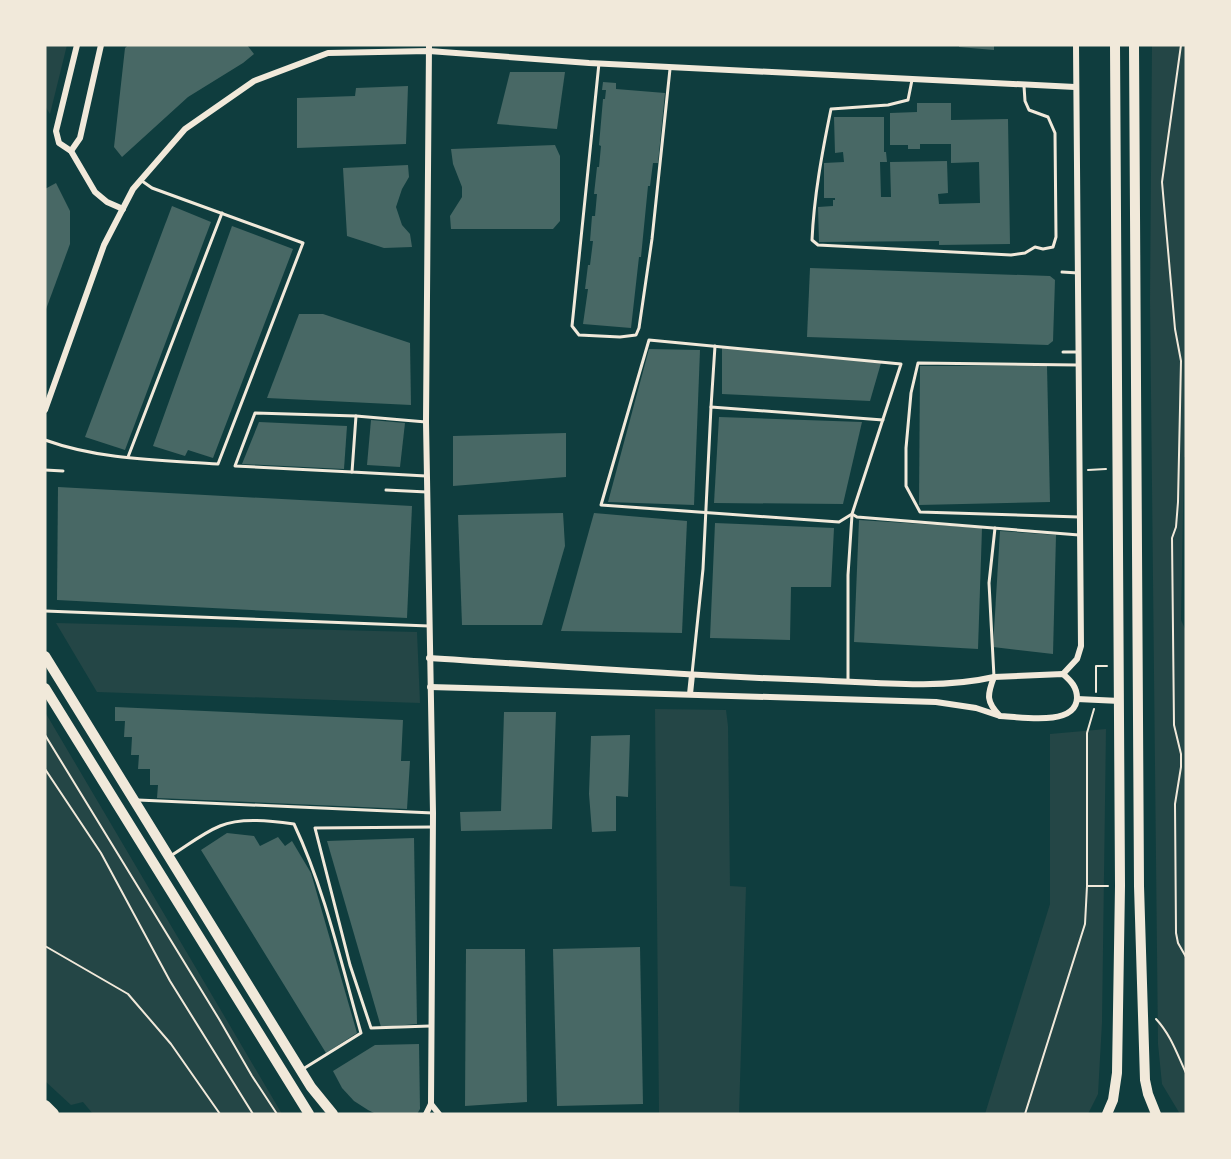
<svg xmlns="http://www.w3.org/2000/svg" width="1231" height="1159" font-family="Inter,sans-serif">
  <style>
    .green { fill: #244646 }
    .building { fill: #486865 }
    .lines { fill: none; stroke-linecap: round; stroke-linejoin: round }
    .path { stroke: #f1e9da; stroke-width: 2 }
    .service { stroke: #f1e9da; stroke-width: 3 }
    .minor { stroke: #f1e9da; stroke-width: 6 }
    .primary { stroke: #f1e9da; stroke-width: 10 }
    .motorway { stroke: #f1e9da; stroke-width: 12 }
  </style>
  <rect width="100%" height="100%" fill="#0f3d3e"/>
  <g class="green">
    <path d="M45 45H67L50 114 45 106Z"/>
    <path d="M1152 45H1186V457H1184L1181 620 1186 631V1114H1180L1162 1084 1158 1044 1150 301Z"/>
    <path d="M56 623 417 632 420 703 97 692Z"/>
    <path d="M655 709 726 710 728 726 730 886 746 887 739 1114H659Z"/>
    <path d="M45 712 282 1114H93L83 1102 71 1105 45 1081Z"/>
    <path d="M1106 729 1102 1022 1098 1094 1088 1114H985L1050 904V734Z"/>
  </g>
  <g class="building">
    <path d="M128 45H247L254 54 243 63 188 97 122 157 114 147 125 48Z"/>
    <path d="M959 45H994V50L959 47Z"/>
    <path d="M510 72H565L557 129 497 124Z"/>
    <path d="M603 82 616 83V89L665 93 658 163H653L650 186H648L641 257H639L631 328 583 324 588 289H585L588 265H590L593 241H590L592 216H595L597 194H594L597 167H599L601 146 599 145 603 99H605L606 90H602Z"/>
    <path d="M408 86 406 144 297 148V98L355 96 356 88Z"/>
    <path d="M917 103H951V120L1008 119 1010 244 939 245V241L819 242 818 207 833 206V200H835V198H824V163L844 162 843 152 835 153 834 117H884V152H886L887 162H880L881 197H891L890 162 947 161 948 193 938 194 939 204 980 203 979 162 951 163V144H920V149H908V145H890V113L917 112Z"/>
    <path d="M555 145 560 156V221L553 229H451L450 216 462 197V187L453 164 451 149Z"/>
    <path d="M408 165 409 177 402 189 396 207 402 225 410 234 412 247 384 248 347 236 343 168Z"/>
    <path d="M56 183 70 211V244L45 312V189Z"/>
    <path d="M172 206 211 222 125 450 85 437Z"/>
    <path d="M232 226 293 249 213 458 188 450 185 456 153 446Z"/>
    <path d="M810 268 1050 276 1055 280 1053 341 1048 345 807 337Z"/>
    <path d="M299 314H323L410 343 411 405 267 398Z"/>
    <path d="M722 347 881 363 870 401 722 394Z"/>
    <path d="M649 349 700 350 694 505 608 502Z"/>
    <path d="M920 366H1047L1050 502 919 505Z"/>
    <path d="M719 417 862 422 843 504 714 503Z"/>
    <path d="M371 420 405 423 400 467 367 465Z"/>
    <path d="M259 422 347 426 344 469 242 464Z"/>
    <path d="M566 433V477L453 486V436Z"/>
    <path d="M58 487 412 506 407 618 57 600Z"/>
    <path d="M563 513 565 546 542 625H462L458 515Z"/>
    <path d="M594 513 687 521 682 633 561 631Z"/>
    <path d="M859 520 982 528 978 649 854 642Z"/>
    <path d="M715 523 834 528 831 587H791L790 640 710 638Z"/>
    <path d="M1000 531 1056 535 1053 654 993 647Z"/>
    <path d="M115 707 403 720 401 761H410L407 809 157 798 158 785H150V769H138L139 755H131L132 737H124L125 721H115Z"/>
    <path d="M504 712H556L552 829 461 831 460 812 501 811Z"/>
    <path d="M630 735 628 797 616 796V831L592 832 589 794 591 736Z"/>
    <path d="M227 833 254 836 260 846 278 837 285 846 292 841 311 873 357 1033 326 1053 201 850Z"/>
    <path d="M414 838 417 1024 381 1027 327 841Z"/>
    <path d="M640 947 643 1104 557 1106 553 949Z"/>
    <path d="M466 949H525L527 1102 465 1106Z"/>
    <path d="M419 1044 420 1109 417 1114H376L368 1110 354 1101 342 1088 333 1071 375 1045Z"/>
  </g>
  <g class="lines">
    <g class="path">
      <path d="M1181 45 1162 182 1175 329 1181 361 1178 502 1176 527 1172 538 1174 725 1181 754V767L1175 804 1176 933 1178 943 1186 957"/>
      <path d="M1088 470 1106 469"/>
      <path d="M1096 692V666H1107"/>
      <path d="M45 735 219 1019 252 1076 277 1114"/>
      <path d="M45 769 101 853 170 981 253 1114"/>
      <path d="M1087 886V733L1094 709"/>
      <path d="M45 946 128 994 171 1044 220 1114"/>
      <path d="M1156 1019C1171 1035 1177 1054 1186 1073"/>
      <path d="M1025 1114 1085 924 1087 886H1108"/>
    </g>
    <g class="service">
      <path d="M599 63 572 326 579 335 620 337 636 335 639 328 652 239 670 69"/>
      <path d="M912 80 908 100 888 105 831 109C822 153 814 196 812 240L818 245 1011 255 1025 253 1035 247 1043 249 1053 247 1056 237 1055 133 1048 117 1029 110 1025 101 1024 86"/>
      <path d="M1062 272 1078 273"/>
      <path d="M1063 352H1078"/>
      <path d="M1077 365 918 363 911 393 906 448V486L920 512 1079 517"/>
      <path d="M711 407 715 346"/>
      <path d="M356 416 352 472 426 476"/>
      <path d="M45 440C100 460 160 460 218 464L303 243 152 188 142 181"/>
      <path d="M128 457 222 213"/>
      <path d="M45 470 63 471"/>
      <path d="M352 472 235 466 255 413 356 416 426 422"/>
      <path d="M386 490 427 492"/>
      <path d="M852 514 839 522 601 505 649 340 901 364 852 514 857 517 1079 535"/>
      <path d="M45 611 429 626"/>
      <path d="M692 674 703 569 711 407 883 420"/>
      <path d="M994 677 989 583 995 528"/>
      <path d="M848 681V575L852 515"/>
      <path d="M138 800 433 813"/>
      <path d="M172 855C188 845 203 833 220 826 241 817 272 821 294 824 325 890 341 963 361 1033L303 1069"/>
      <path d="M430 1026 371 1028 350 965 315 828 433 827"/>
    </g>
    <g class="minor">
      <path d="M77 45 56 131 59 143 71 151 95 192 107 202 123 209"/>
      <path d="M71 151 80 138 101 45"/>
      <path d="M45 410 104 245 133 189 185 129 254 81 328 53 429 51 589 63 1075 87"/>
      <path d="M429 658C557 666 684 676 812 680 870 682 938 690 994 677"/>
      <path d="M1063 674 1077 659 1081 646 1076 45"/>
      <path d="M1063 674C1071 681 1077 687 1077 698 1076 727 1020 717 1000 716 986 702 987 695 994 677Z"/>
      <path d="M430 687 936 702 976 708 1000 716"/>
      <path d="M690 694 692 675"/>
      <path d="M1077 699 1120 701"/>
      <path d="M431 1104 439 1114"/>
      <path d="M426 1114 431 1104 433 813 426 422 429 45"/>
    </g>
    <g class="primary">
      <path d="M1134 45 1139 886 1145 1080 1148 1094 1156 1114"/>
      <path d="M45 656 311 1087 333 1114"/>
      <path d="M45 688 309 1114"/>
      <path d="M1107 1114 1113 1100 1117 1073 1120 886 1115 45"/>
    </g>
    <path class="motorway" d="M45 1106 53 1114"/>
  </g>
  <rect width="1231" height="1159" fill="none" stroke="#f1e9da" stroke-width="93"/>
</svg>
